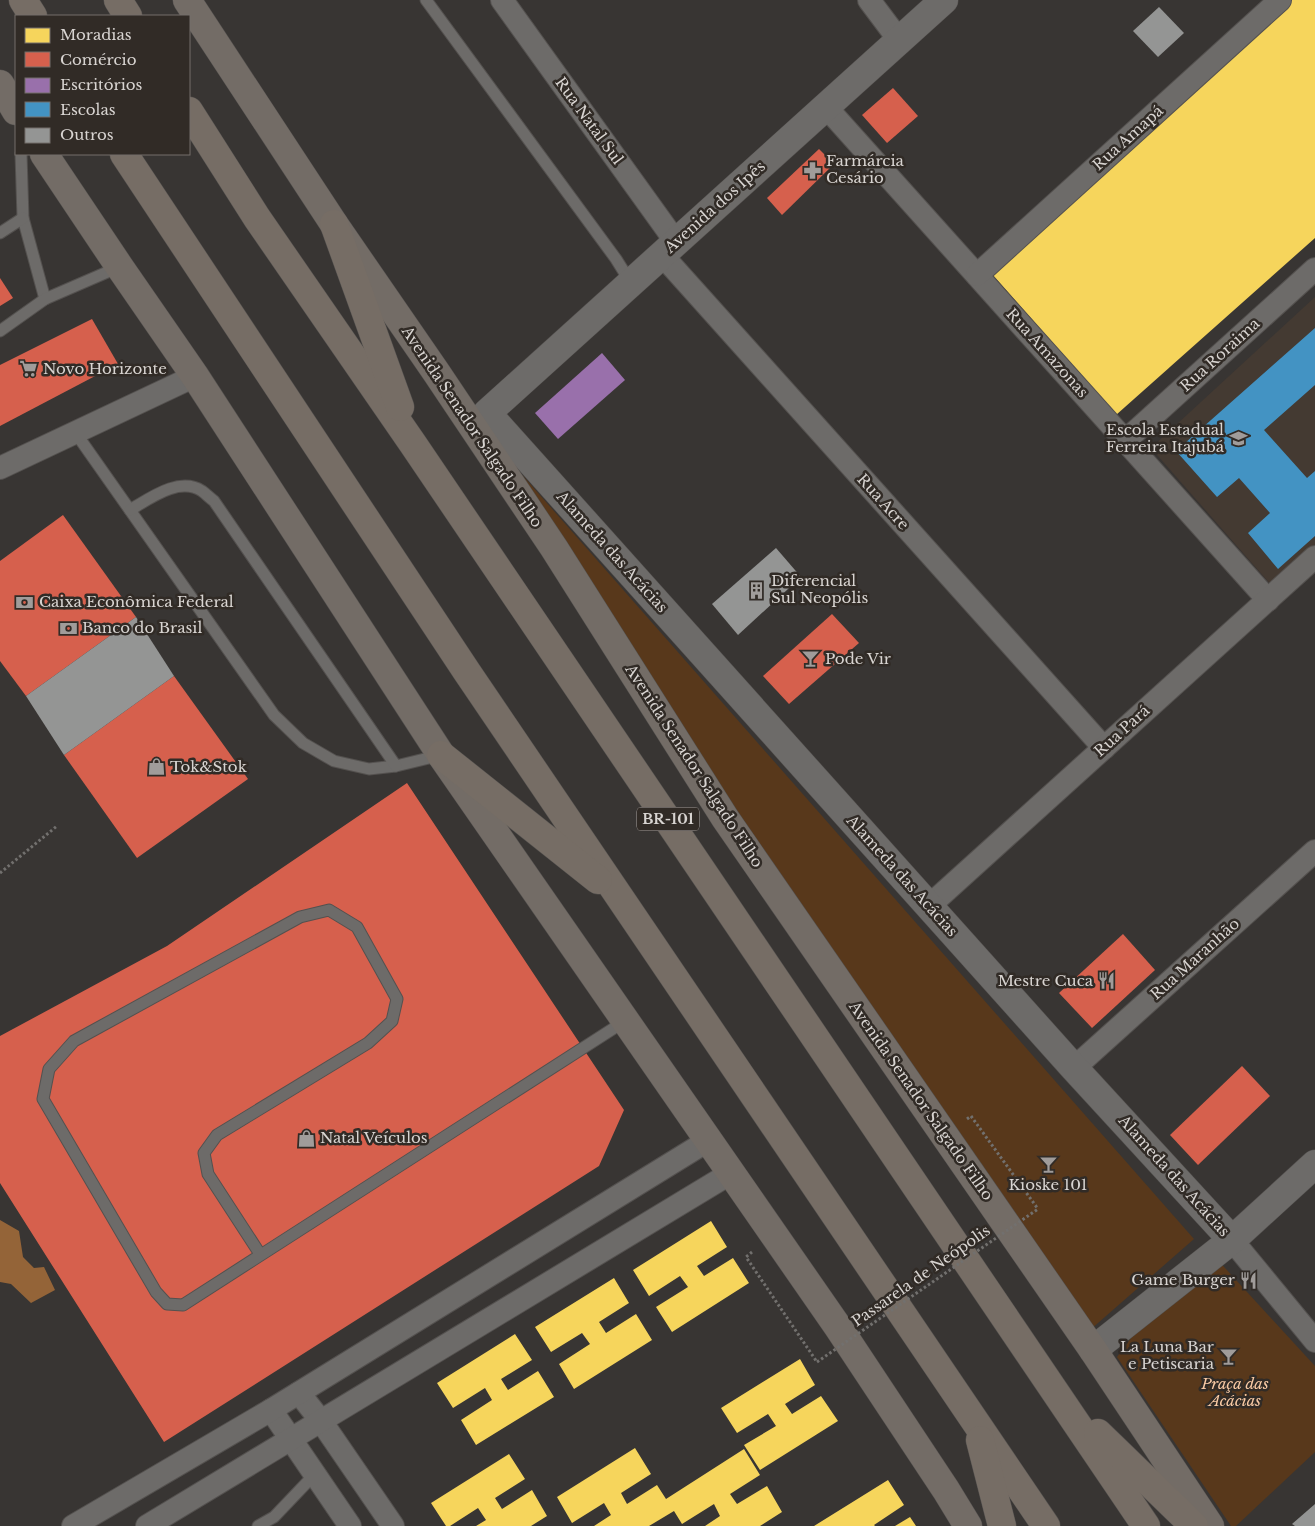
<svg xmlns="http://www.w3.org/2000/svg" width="1315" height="1526" font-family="'Libre Baskerville',serif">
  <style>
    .built { fill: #443a32 }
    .green { fill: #58381b }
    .water { fill: #946438 }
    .homes { fill: #f6d55c }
    .shops { fill: #d6604d }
    .offices { fill: #9970ab }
    .schools { fill: #4393c3 }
    .building { fill: #949594 }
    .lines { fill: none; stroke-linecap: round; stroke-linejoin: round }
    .lane-casing { stroke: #54514f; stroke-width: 13 }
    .street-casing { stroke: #54514f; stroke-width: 24 }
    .secondary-casing { stroke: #54514f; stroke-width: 29 }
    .primary-casing { stroke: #54514f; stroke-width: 29 }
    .highway-casing { stroke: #54514f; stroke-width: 29 }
    .path { stroke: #72706e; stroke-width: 3; stroke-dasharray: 2.5 2.5; stroke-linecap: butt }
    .lane { stroke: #6d6b69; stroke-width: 11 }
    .street { stroke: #6d6b69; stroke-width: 22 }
    .secondary { stroke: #6d6b69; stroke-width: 28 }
    .primary { stroke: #736c66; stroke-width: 28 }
    .highway { stroke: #766d65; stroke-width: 28 }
    .path-bridge { stroke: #72706e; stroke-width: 3; stroke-dasharray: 2.5 2.5; stroke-linecap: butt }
    .labels { text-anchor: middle; stroke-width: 5; stroke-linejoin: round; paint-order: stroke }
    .shield { fill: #312b26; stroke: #a6a19e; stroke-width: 1 }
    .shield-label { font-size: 14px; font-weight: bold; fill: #d8d4d1 }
    .street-label { font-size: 15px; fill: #d8d4d1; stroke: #312b26 }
    .poi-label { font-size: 15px; fill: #d8d4d1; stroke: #312b26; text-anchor: start }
    .park-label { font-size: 15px; font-style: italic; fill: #f9caa4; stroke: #312b26 }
  </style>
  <rect width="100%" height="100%" fill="#383533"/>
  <path class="built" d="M1315 297V546L1272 586 1151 448Z"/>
  <g class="green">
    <path d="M445 411 475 427 502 452 1194 1239 1090 1330Z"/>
    <path d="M1214 1256 1315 1366V1452L1236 1526H1231L1117 1357 1151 1311Z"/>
  </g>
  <path class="water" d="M0 1220 19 1231 23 1257 34 1268 44 1267 55 1290 31 1303 11 1284 0 1282Z"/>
  <g class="homes">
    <path d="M1292 0H1315V238L1116 415 992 274Z"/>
    <path d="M711 1221 727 1247 697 1266 704 1276 733 1258 749 1283 672 1332 656 1307 688 1287 680 1276 649 1296 633 1270Z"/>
    <path d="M614 1278 629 1303 599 1322 606 1333 636 1314 652 1340 574 1389 559 1364 590 1344 582 1333 551 1352 535 1327Z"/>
    <path d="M515 1334 532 1360 501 1379 508 1390 538 1371 554 1397 476 1445 461 1420 492 1400 485 1388 453 1408 437 1383Z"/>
    <path d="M800 1359 815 1385 785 1404 792 1414 821 1396 838 1421 760 1470 744 1445 776 1426 768 1414 737 1433 721 1408Z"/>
    <path d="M635 1448 651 1474 621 1493 627 1504 657 1485 666 1499 744 1449 760 1475 730 1494 737 1504 767 1486 782 1512 760 1526H705L720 1516 714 1504 682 1524 674 1511 649 1526H594L611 1515 604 1503 572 1523 557 1497Z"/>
    <path d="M509 1454 525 1479 495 1498 502 1509 532 1490 547 1516 531 1526H476L486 1520 478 1508 450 1526H446L431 1503Z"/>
    <path d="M888 1480 904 1505 874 1525 875 1526H814Z"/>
    <path d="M910 1517 916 1526H895Z"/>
  </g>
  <g class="shops">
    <path d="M893 88 918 116 887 143 862 115Z"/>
    <path d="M819 149 834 164 782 215 767 198Z"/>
    <path d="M0 278 13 298 0 306Z"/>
    <path d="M92 319 118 364 0 426V365Z"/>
    <path d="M63 515 136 617 26 696 0 661V561Z"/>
    <path d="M832 614 859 643 789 704 763 676Z"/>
    <path d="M174 676 248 779 137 858 64 755Z"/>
    <path d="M407 783 624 1110 599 1166 164 1442 0 1183V1036L167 946Z"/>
    <path d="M1123 934 1155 970 1092 1028 1059 993Z"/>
    <path d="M1242 1066 1270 1096 1198 1165 1170 1135Z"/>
  </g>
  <path class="offices" d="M602 353 625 380 558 439 535 413Z"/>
  <path class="schools" d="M1315 328V385L1264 430 1307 478 1315 471V536L1278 569 1248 533 1270 513 1239 478 1217 497 1176 451Z"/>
  <g class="building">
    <path d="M1159 7 1184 33 1158 57 1133 31Z"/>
    <path d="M776 548 801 577 738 635 712 604Z"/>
    <path d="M136 617 174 676 64 755 26 696Z"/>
    <path d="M1315 1504V1526H1295L1292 1524Z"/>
  </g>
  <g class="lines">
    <defs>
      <g id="lane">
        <path d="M426 0 616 259 631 283"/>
        <path d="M21 154 23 218 45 299"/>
        <path d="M0 233 23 218"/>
        <path d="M0 331 45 299 119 267"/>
        <path d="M75 432 274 715 303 743 334 761 369 769 396 766 441 755"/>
        <path d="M130 510C149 499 179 476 202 491 206 494 210 498 214 501L396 766"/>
        <path d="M260 1254 208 1174 204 1153 217 1135 368 1043 392 1021 397 999 357 927 329 910 300 917 74 1041 49 1069 43 1099 156 1292 167 1304 183 1305 625 1021"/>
        <path d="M258 1526 274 1517 314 1475"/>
      </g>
      <g id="street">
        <path d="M502 0 676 242"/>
        <path d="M869 0 899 40"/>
        <path d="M826 107 1268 600"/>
        <path d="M662 255 1104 748"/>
        <path d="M977 275 1280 0"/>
        <path d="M1125 441 1315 269"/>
        <path d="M0 468 195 376"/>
        <path d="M929 906 1315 557"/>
        <path d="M1074 1068 1315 851"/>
        <path d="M1232 1240 1315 1341"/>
        <path d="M299 1393 321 1421 393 1526"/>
        <path d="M271 1410 350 1526"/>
        <path d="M73 1526 271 1410 709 1140"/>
        <path d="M147 1526 731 1173"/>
      </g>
      <g id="secondary">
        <path d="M944 0 487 413 1074 1068 1232 1240"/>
        <path d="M1093 1350 1232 1240 1315 1164"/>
      </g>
      <g id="primary">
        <path d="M187 0 334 224 436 372 554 548 725 818 1093 1350 1210 1526"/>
        <path d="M0 84 16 111"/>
        <path d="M44 154 119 266 195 376 441 755 838 1327 946 1490 968 1526"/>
      </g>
      <g id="highway">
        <path d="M23 0 33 16"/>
        <path d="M118 0 128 16"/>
        <path d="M189 111 257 218 413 444 1146 1526"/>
        <path d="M124 154 467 672 1046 1526"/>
        <path d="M334 224 400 407"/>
        <path d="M441 755 598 880"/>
        <path d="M1098 1433 1194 1526"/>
        <path d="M980 1440 1002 1526"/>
      </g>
    </defs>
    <use href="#lane" class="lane-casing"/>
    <use href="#street" class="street-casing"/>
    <use href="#secondary" class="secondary-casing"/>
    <use href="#primary" class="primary-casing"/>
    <use href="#highway" class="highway-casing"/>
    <g class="path">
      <path d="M0 873 57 826"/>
      <path d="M967 1119 971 1116 1038 1209"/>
      <path d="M752 1252 746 1257 817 1362"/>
    </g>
    <use href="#lane" class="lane"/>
    <use href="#street" class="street"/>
    <use href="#secondary" class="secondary"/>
    <use href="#primary" class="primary"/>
    <use href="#highway" class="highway"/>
    <path class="path-bridge" d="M817 1362 1038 1209"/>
  </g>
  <defs>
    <symbol id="pharmacy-bare" viewBox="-9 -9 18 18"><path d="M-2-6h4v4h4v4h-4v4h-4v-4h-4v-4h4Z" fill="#a09c9a" stroke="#312b26" stroke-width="2.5" paint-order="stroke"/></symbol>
    <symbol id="supermarket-bare" viewBox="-9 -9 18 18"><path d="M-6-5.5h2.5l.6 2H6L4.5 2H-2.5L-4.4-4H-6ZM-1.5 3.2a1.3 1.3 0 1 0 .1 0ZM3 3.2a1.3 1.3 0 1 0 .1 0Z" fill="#a09c9a" stroke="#312b26" stroke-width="2.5" paint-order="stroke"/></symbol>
    <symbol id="school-bare" viewBox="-9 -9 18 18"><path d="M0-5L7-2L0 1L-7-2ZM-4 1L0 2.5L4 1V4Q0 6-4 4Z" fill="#a09c9a" stroke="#312b26" stroke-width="2.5" paint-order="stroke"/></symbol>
    <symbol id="building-bare" viewBox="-9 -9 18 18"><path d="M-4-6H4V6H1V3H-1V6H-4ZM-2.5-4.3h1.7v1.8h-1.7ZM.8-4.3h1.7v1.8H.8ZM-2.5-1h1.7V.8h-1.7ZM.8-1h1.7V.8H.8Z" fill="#a09c9a" stroke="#312b26" stroke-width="2.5" paint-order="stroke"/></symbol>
    <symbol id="bank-bare" viewBox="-9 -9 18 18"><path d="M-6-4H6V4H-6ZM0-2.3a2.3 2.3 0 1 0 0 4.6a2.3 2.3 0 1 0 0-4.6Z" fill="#a09c9a" stroke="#312b26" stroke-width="2.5" paint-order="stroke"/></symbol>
    <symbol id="bar-bare" viewBox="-9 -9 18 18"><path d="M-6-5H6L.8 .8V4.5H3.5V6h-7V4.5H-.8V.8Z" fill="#a09c9a" stroke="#312b26" stroke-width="2.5" paint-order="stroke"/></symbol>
    <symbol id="shop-bare" viewBox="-9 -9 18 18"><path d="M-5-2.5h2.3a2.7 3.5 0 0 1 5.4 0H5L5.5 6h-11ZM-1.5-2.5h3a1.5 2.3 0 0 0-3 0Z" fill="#a09c9a" stroke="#312b26" stroke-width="2.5" paint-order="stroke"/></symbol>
    <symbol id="restaurant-bare" viewBox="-9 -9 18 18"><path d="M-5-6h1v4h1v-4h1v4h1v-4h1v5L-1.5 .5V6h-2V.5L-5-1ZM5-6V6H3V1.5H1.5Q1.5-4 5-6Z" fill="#a09c9a" stroke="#312b26" stroke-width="2.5" paint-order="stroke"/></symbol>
  </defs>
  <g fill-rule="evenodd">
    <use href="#pharmacy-bare" x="800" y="158" width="25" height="25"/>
    <use href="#supermarket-bare" x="16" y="356" width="25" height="25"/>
    <use href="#school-bare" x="1226" y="426" width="25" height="25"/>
    <use href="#building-bare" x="744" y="578" width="25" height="25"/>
    <use href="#bank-bare" x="12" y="590" width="25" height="25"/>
    <use href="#bank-bare" x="56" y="616" width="25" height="25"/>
    <use href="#bar-bare" x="798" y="646" width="25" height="25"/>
    <use href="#shop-bare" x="144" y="754" width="25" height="25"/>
    <use href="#restaurant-bare" x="1094" y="968" width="25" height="25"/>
    <use href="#shop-bare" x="294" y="1126" width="25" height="25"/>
    <use href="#bar-bare" x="1036" y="1152" width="25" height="25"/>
    <use href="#restaurant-bare" x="1236" y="1268" width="25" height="25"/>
    <use href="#bar-bare" x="1216" y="1344" width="25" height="25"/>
  </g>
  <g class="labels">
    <rect class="shield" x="637" y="807.5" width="62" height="23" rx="4"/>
    <g class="shield-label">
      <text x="668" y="824">BR-101</text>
    </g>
    <g class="street-label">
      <text transform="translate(589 121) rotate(54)" y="5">Rua Natal Sul</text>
      <text transform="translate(1128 138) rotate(-42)" y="5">Rua Amapá</text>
      <text transform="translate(715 207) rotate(-42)" y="5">Avenida dos Ipês</text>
      <text transform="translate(1047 353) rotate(48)" y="5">Rua Amazonas</text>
      <text transform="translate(1220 355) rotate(-42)" y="5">Rua Roraima</text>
      <text transform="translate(472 427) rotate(56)" y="5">Avenida Senador Salgado Filho</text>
      <text transform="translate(883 502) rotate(48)" y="5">Rua Acre</text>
      <text transform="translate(612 552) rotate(48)" y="5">Alameda das Acácias</text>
      <text transform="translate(1122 731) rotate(-42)" y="5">Rua Pará</text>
      <text transform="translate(694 766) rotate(57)" y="5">Avenida Senador Salgado Filho</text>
      <text transform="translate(902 876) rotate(48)" y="5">Alameda das Acácias</text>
      <text transform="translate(1195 959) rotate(-42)" y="5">Rua Maranhão</text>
      <text transform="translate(921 1101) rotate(55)" y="5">Avenida Senador Salgado Filho</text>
      <text transform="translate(1174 1176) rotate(48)" y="5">Alameda das Acácias</text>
      <text transform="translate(921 1276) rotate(-35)" y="5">Passarela de Neópolis</text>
    </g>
    <g class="poi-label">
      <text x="826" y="166">Farmárcia<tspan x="826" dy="17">Cesário</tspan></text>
      <text x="43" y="374">Novo Horizonte</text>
      <text x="1224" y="435" text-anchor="end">Escola Estadual<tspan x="1224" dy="17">Ferreira Itajubá</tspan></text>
      <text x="771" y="586">Diferencial<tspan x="771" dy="17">Sul Neopólis</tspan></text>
      <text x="39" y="607">Caixa Econômica Federal</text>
      <text x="82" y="633">Banco do Brasil</text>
      <text x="825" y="664">Pode Vir</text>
      <text x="170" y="772">Tok&amp;Stok</text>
      <text x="1093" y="986" text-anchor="end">Mestre Cuca</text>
      <text x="320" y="1143">Natal Veículos</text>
      <text x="1048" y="1190" text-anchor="middle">Kioske 101</text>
      <text x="1235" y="1285" text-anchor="end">Game Burger</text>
      <text x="1214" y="1352" text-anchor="end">La Luna Bar<tspan x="1214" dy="17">e Petiscaria</tspan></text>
    </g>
    <g class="park-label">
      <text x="1235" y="1389">Praça das<tspan x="1235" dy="17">Acácias</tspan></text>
    </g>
  </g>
  <rect x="15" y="15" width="175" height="140" fill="#312b26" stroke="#746f6a"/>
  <rect x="25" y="28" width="25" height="15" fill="#f6d55c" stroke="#746f6a"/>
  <text x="60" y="40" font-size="15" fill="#d8d4d1">Moradias</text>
  <rect x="25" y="52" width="25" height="15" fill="#d6604d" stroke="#746f6a"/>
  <text x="60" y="65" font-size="15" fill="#d8d4d1">Comércio</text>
  <rect x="25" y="78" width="25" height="15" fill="#9970ab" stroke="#746f6a"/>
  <text x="60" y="90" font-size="15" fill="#d8d4d1">Escritórios</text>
  <rect x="25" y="102" width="25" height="15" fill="#4393c3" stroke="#746f6a"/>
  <text x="60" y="115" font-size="15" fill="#d8d4d1">Escolas</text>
  <rect x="25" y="128" width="25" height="15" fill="#949594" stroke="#746f6a"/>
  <text x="60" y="140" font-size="15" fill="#d8d4d1">Outros</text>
</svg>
